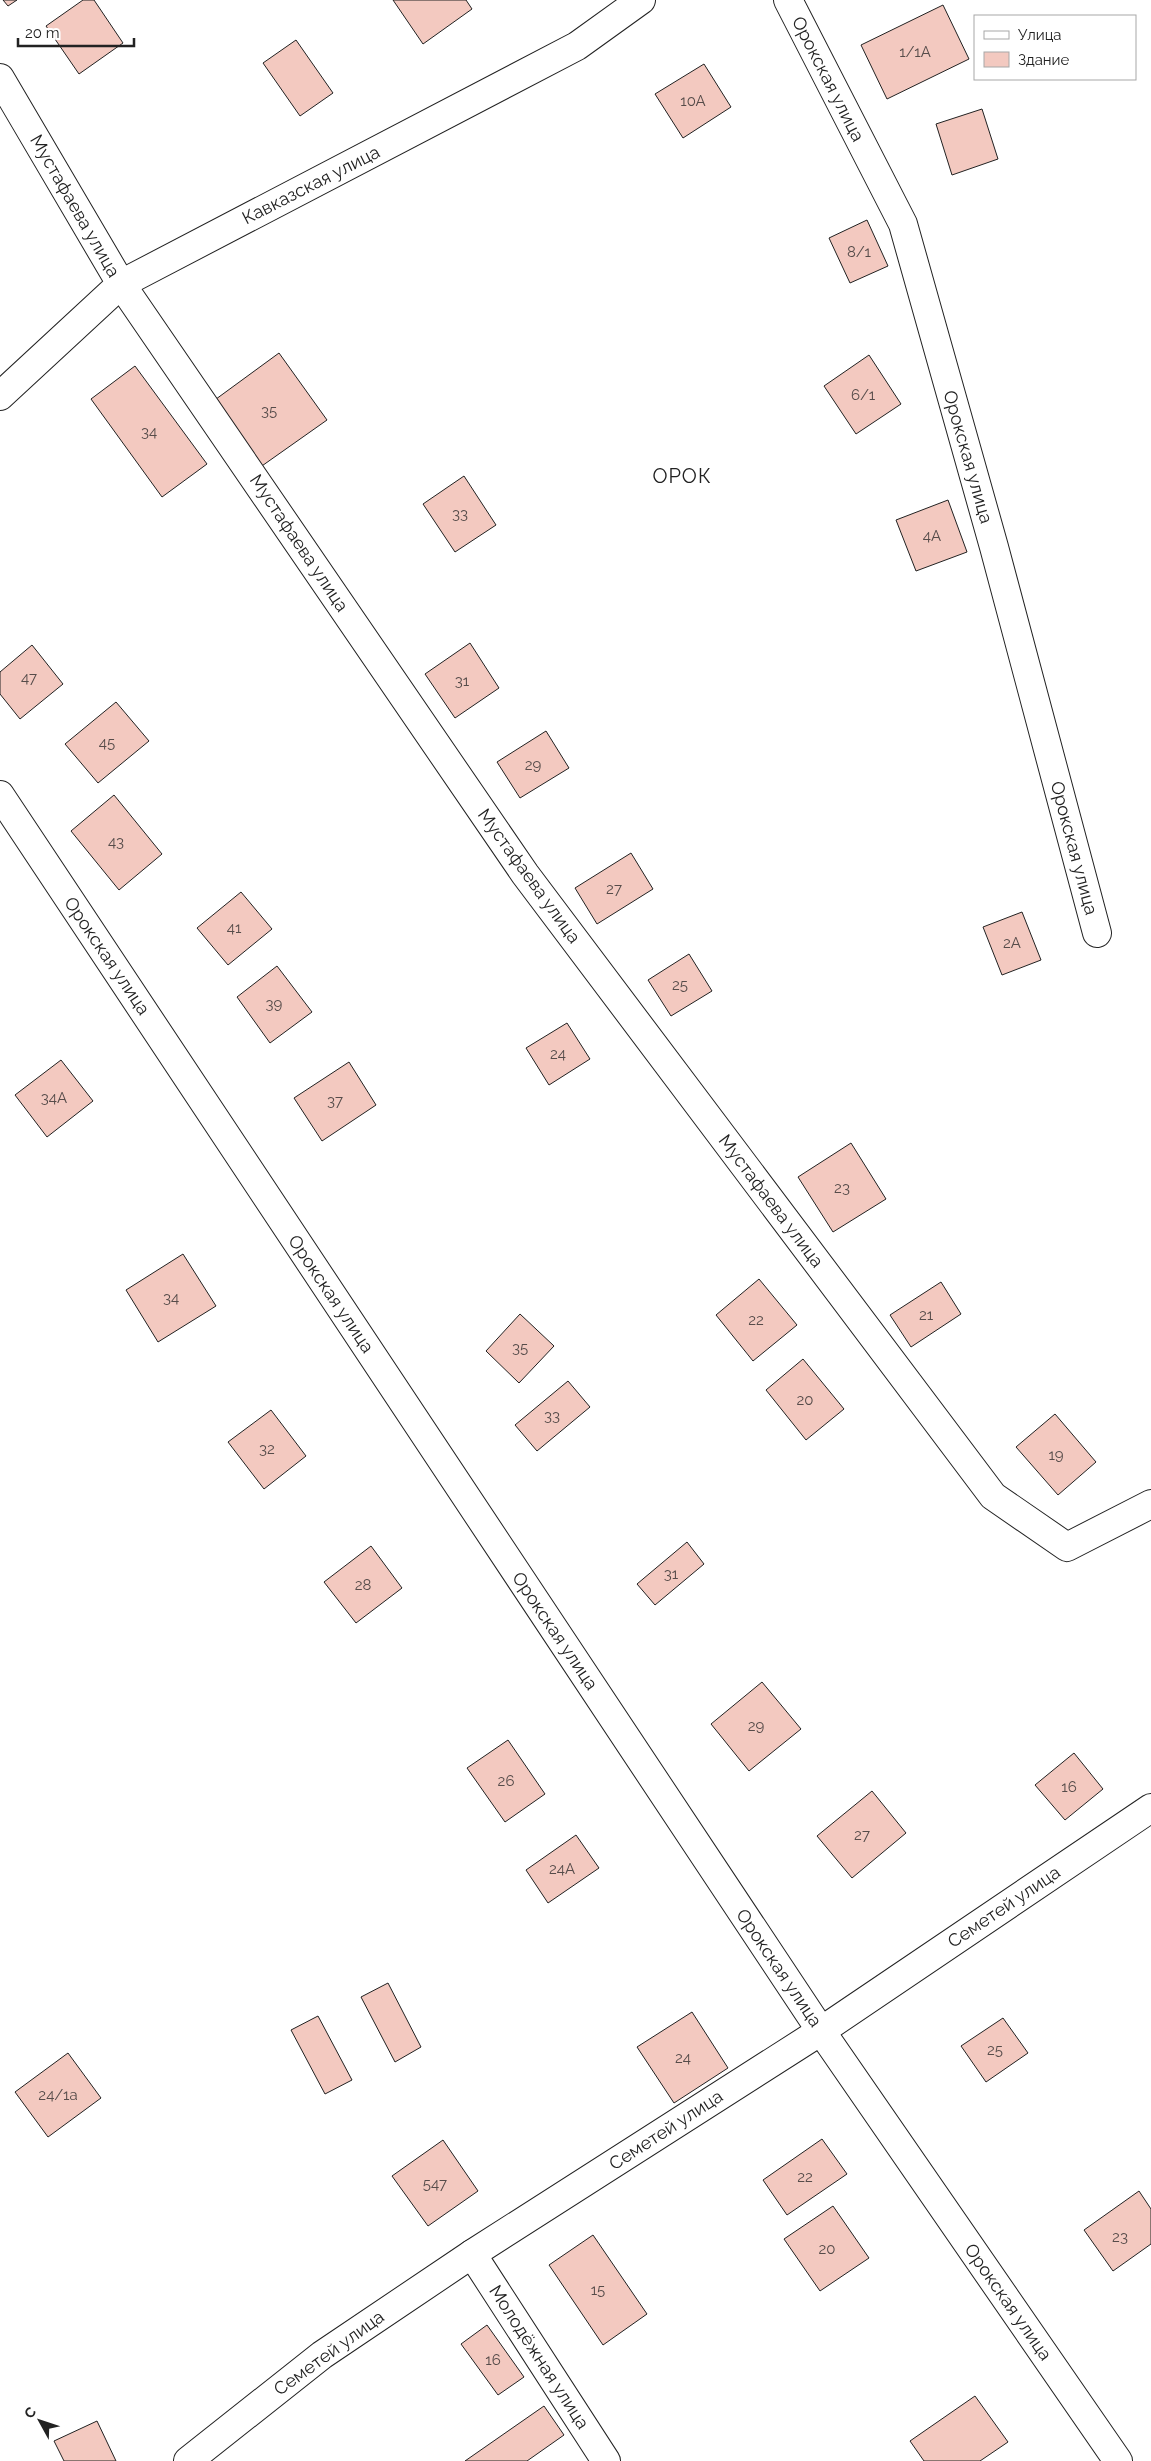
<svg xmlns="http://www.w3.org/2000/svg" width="1151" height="2461" font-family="Raleway,sans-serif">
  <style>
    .building { fill: #f3c9c0; stroke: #222 }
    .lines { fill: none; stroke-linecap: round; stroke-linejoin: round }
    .street-casing { stroke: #222; stroke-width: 30 }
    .secondary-casing { stroke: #222; stroke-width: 30 }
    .street { stroke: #fff; stroke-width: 28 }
    .secondary { stroke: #fff; stroke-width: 28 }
    .labels { text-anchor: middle; stroke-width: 4; stroke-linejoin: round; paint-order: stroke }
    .number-label { font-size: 15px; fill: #564c4a }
    .street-label { font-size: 18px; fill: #222; stroke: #fff }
    .quarter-label { font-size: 20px; letter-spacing: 1px; fill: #222; stroke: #fff }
  </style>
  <rect width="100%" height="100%" fill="#fff"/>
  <g class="building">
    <path d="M3 0H17L8 6Z"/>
    <path d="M83 0H94L123 43 79 74 46 26Z"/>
    <path d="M393 0H466L472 9 423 44Z"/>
    <path d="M943 5 969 59 887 99 861 45Z"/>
    <path d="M296 40 333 93 300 116 263 63Z"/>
    <path d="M704 64 731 107 683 138 655 94Z"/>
    <path d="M982 109 998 159 952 175 936 124Z"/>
    <path d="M867 220 888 266 850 283 829 238Z"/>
    <path d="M279 353 327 420 259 468 212 402Z"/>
    <path d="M869 355 901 404 856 434 824 386Z"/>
    <path d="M135 366 207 464 162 497 91 399Z"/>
    <path d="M464 476 496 525 455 552 423 504Z"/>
    <path d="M948 500 967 552 916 571 896 520Z"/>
    <path d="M470 643 499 688 455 718 425 674Z"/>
    <path d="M32 645 63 684 20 719 0 694V672Z"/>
    <path d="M116 702 149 741 98 783 65 744Z"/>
    <path d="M546 731 569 768 520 798 497 762Z"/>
    <path d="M114 795 162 854 119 890 71 831Z"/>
    <path d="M631 853 653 889 597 924 575 888Z"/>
    <path d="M241 892 272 929 228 965 197 928Z"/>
    <path d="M1022 912 1041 960 1002 975 983 927Z"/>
    <path d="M689 954 712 991 671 1016 648 980Z"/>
    <path d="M277 966 312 1012 270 1043 237 997Z"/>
    <path d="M567 1023 590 1059 549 1085 526 1048Z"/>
    <path d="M61 1060 93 1101 47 1137 15 1095Z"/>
    <path d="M349 1062 376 1105 322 1141 294 1098Z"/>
    <path d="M851 1143 886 1199 833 1232 798 1177Z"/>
    <path d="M183 1254 216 1306 158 1342 126 1290Z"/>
    <path d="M759 1279 797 1325 753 1361 716 1315Z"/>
    <path d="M941 1282 961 1314 911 1347 890 1315Z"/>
    <path d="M520 1314 554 1346 519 1383 486 1351Z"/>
    <path d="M803 1359 844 1409 806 1440 766 1390Z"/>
    <path d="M568 1381 590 1407 537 1451 515 1425Z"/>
    <path d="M271 1410 306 1456 264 1489 228 1442Z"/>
    <path d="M1055 1414 1096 1462 1058 1495 1016 1447Z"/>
    <path d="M687 1542 704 1564 655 1605 637 1584Z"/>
    <path d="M371 1546 402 1588 356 1623 324 1582Z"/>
    <path d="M762 1682 801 1729 749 1771 711 1724Z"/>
    <path d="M508 1740 545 1794 505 1822 467 1768Z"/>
    <path d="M1074 1753 1103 1789 1065 1820 1035 1785Z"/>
    <path d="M872 1791 906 1833 852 1878 817 1836Z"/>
    <path d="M576 1835 599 1868 548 1903 526 1870Z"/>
    <path d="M388 1983 421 2047 395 2062 361 1997Z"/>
    <path d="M692 2012 728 2068 674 2103 637 2047Z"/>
    <path d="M318 2016 352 2080 325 2094 291 2030Z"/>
    <path d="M1003 2018 1028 2053 986 2082 961 2046Z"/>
    <path d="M68 2053 101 2098 48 2137 15 2092Z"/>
    <path d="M822 2139 847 2174 787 2215 763 2180Z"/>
    <path d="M443 2140 478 2191 428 2226 392 2176Z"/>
    <path d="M1139 2191 1151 2209V2244L1113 2271 1084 2230Z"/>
    <path d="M833 2206 869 2258 820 2291 784 2239Z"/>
    <path d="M593 2235 647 2314 603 2345 549 2265Z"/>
    <path d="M487 2325 524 2377 498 2395 461 2344Z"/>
    <path d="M975 2396 1008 2442 980 2461H924L910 2441Z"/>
    <path d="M544 2406 564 2435 527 2461H465Z"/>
    <path d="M97 2421 116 2461H64L54 2441Z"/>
  </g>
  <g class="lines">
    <defs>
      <g id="street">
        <path d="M788 0 903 224 994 547 1097 933"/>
        <path d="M0 78 121 284 525 874 993 1496 1067 1547 1151 1504"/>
        <path d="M0 396 121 284 577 46 641 0"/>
        <path d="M0 795 821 2031 1118 2461"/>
        <path d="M472 2254 606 2461"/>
      </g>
      <path id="secondary" d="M188 2461 322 2355 472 2254 821 2031 1151 1808"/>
    </defs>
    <use href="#street" class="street-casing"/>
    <use href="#secondary" class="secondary-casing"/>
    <use href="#street" class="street"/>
    <use href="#secondary" class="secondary"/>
  </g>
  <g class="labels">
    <g class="number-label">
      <text x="915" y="57">1/1А</text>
      <text x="693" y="106">10А</text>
      <text x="859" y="257">8/1</text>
      <text x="863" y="400">6/1</text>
      <text x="269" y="416">35</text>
      <text x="149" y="437">34</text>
      <text x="460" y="519">33</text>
      <text x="932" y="541">4А</text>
      <text x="29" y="683">47</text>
      <text x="462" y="686">31</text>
      <text x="107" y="748">45</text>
      <text x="533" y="770">29</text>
      <text x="116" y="847">43</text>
      <text x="614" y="894">27</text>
      <text x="234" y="933">41</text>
      <text x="1012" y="948">2А</text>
      <text x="680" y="990">25</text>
      <text x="274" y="1009">39</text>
      <text x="558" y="1059">24</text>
      <text x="54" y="1103">34А</text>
      <text x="335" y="1106">37</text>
      <text x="842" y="1193">23</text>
      <text x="171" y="1303">34</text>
      <text x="926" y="1320">21</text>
      <text x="756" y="1325">22</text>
      <text x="520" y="1353">35</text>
      <text x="805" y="1405">20</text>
      <text x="552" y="1421">33</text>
      <text x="267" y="1454">32</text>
      <text x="1056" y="1460">19</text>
      <text x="671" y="1579">31</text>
      <text x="363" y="1590">28</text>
      <text x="756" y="1731">29</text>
      <text x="506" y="1786">26</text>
      <text x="1069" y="1792">16</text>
      <text x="862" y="1840">27</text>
      <text x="562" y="1874">24А</text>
      <text x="995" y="2055">25</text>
      <text x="683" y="2063">24</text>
      <text x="58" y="2100">24/1а</text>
      <text x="805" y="2182">22</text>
      <text x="435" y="2189">547</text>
      <text x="1120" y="2242">23</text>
      <text x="827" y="2254">20</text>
      <text x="598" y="2295">15</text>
      <text x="493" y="2365">16</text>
    </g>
    <g class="street-label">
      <text transform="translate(828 79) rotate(63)" y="6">Орокская улица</text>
      <text transform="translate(311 185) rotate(-27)" y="6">Кавказская улица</text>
      <text transform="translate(75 206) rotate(60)" y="6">Мустафаева улица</text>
      <text transform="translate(968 457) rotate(74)" y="6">Орокская улица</text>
      <text transform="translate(299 543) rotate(56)" y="6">Мустафаева улица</text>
      <text transform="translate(1074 848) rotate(75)" y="6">Орокская улица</text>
      <text transform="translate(529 876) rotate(54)" y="6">Мустафаева улица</text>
      <text transform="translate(107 956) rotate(56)" y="6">Орокская улица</text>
      <text transform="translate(771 1201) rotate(53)" y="6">Мустафаева улица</text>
      <text transform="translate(331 1294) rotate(56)" y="6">Орокская улица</text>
      <text transform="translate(555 1631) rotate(56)" y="6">Орокская улица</text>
      <text transform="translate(1004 1907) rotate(-34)" y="6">Семетей улица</text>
      <text transform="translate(779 1968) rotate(56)" y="6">Орокская улица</text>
      <text transform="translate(666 2130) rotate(-33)" y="6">Семетей улица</text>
      <text transform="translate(1008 2302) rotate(55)" y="6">Орокская улица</text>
      <text transform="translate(329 2353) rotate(-36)" y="6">Семетей улица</text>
      <text transform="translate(539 2357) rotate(57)" y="6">Молодёжная улица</text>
    </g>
    <g class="quarter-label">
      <text x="682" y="483">ОРОК</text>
    </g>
  </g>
  <rect x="974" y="15" width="162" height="65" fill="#ffffff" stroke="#a7a7a7"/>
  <rect x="984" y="31" width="25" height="8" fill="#ffffff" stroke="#a7a7a7"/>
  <text x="1018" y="40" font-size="15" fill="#222222">Улица</text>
  <rect x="984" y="52" width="25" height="15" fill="#f3c9c0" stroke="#a7a7a7"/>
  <text x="1018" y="65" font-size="15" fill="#222222">Здание</text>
  <g transform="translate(40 2421) rotate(310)" stroke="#ffffff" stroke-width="4" paint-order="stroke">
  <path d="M0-4L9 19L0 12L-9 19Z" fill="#222222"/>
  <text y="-8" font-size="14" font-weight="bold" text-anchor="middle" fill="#222222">С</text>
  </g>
  <path d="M18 38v8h116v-8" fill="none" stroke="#222222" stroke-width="2.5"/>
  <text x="25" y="38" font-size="15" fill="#222222" stroke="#ffffff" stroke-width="4" paint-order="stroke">20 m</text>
</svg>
